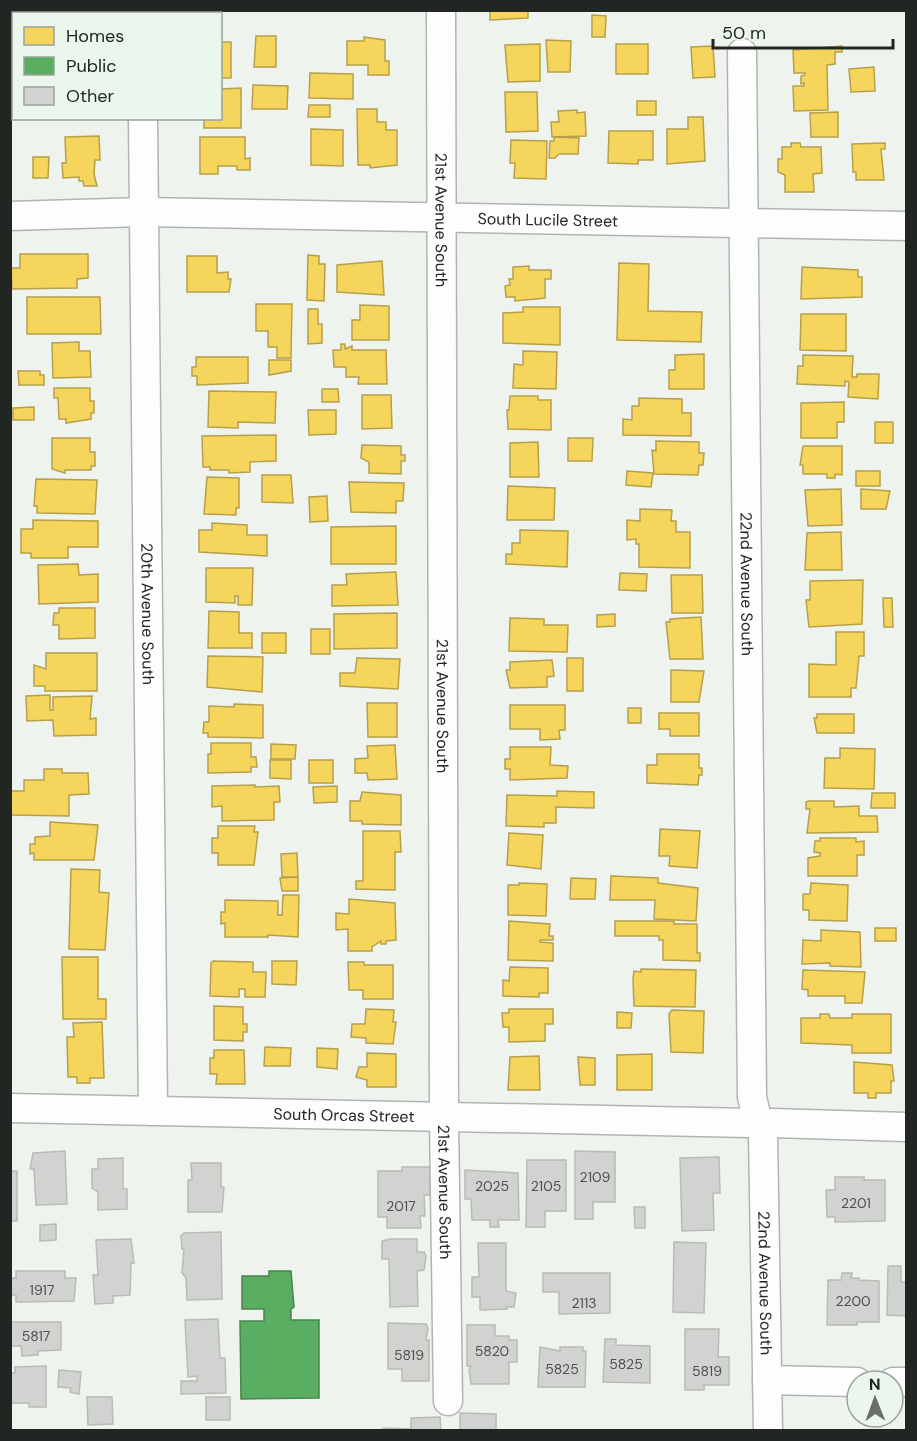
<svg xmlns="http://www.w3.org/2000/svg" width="917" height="1441" font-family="'DM Sans',sans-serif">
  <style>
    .homes { fill: #f6d55c; stroke: #b6a04b; stroke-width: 1.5 }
    .public { fill: #5aae61; stroke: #49854e; stroke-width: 1.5 }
    .building { fill: #d0d3cf; stroke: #b9bbb7; stroke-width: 1.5 }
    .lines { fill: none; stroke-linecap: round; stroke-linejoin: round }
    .minor-casing { stroke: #b0b5b1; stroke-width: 31 }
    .minor { stroke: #fcfdfc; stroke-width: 28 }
    .labels { text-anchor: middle; stroke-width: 6; stroke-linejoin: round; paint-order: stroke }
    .number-label { font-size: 14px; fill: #4e514e }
    .street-label { font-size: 16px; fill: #222623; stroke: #ebf6ec }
  </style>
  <rect width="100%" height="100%" fill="#eef3ee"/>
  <g class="homes">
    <path d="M490 10H528V18L490 20Z"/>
    <path d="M592 15 606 16 605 37H592Z"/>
    <rect x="11" y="36" width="3" height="36"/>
    <path d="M256 36H276V67H254Z"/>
    <path d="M364 37 385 40V61H389V75H368V65H347V41H364Z"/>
    <path d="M546 40 571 41 570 72H548Z"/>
    <rect x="220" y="42" width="11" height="36"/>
    <path d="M540 44V81L508 82 505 45Z"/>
    <rect x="616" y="44" width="32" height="30"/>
    <path d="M713 46 715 77 693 78 691 47Z"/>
    <path d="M842 46V52H835V64L827 65 828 110 794 111 793 86H804V83L801 84V76L805 75V73H794L793 50Z"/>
    <path d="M874 67 875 91 851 92 849 69Z"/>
    <path d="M310 73 353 74V99L309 98Z"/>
    <path d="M253 85 288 86 287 109H252Z"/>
    <path d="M241 88V128H204V118H220V89Z"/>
    <path d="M505 92H537L538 131 506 132Z"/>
    <rect x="637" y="101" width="19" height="14"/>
    <path d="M309 105H330V117H308Z"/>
    <path d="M357 109H377V122H386V130H397V165L370 168V165H358Z"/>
    <path d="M577 110V113L585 112 586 136 552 137 551 122H559L558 111Z"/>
    <path d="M838 112V137H811L810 113Z"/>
    <path d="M688 117H703L705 161 667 164V129H688Z"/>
    <path d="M311 129 343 130V166L311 165Z"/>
    <path d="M609 131H653V160H638V164L608 163Z"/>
    <path d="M99 136 100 160H95L94 174 97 186H84L83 181H79V177L63 178 62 163H66L65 137Z"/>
    <path d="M200 137H245V159L250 158V170H237V166H218V174H200Z"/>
    <path d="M554 137 579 138 578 154H559L555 158H549L550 141H554Z"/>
    <path d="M511 140 547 141 546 179 514 178 515 163H510Z"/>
    <path d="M791 143H800L801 147H821L822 173 813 174 814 192H785V175L778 172V159H782V147H791Z"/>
    <path d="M885 143V149H881L884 180H856V172H853L852 144Z"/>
    <path d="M33 157H49L48 178H33Z"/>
    <path d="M20 254H88V278L77 279V288L12 289 11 268H20Z"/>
    <path d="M308 255 319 256V264H325L324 301 307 300Z"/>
    <path d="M187 256H217V273L228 272V279H231L229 292H187Z"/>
    <path d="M382 261 384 295 337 292V265Z"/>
    <path d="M619 263 649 264 648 311 702 312 701 342 617 340Z"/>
    <path d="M529 266V270H551V279H545V298L515 301V297H506L505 286 510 285 509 279H513V267Z"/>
    <path d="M802 267 858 270V277H862V297L801 299Z"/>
    <path d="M27 297H100L101 334H27Z"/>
    <path d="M256 304H292L291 358H277V347H268V331H256Z"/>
    <path d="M360 305 389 306V340H352V320H360Z"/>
    <path d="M523 307H560V345L503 343V313L523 312Z"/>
    <path d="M308 309H318V324H322V343L308 344Z"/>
    <path d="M801 314H846V351L800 350Z"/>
    <path d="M79 342V351H90L91 377 53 378 52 343Z"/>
    <path d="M341 344H345V349L352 346V350H386L387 384H358L359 377H346V367H334L333 350H341Z"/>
    <path d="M523 351 557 352 556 389 513 388 514 364 523 365Z"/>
    <path d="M704 354V389H669V370H675V355Z"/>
    <path d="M803 355 853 356 852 377H857V374H879L878 399 848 397 849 382 845 381V386L797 384 798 366H803Z"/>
    <path d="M196 357H248V383L197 385V376H192V367H196Z"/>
    <path d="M269 360H291V371L269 375Z"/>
    <path d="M18 371H40V375H44V385H19Z"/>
    <path d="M54 388H90V401H94V413H91V419L66 423V419H59L58 398H54Z"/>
    <path d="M322 389H338L339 402H322Z"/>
    <path d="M209 391 276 392 275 423 238 422V428L208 427Z"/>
    <path d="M362 395H391L392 428 362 429Z"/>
    <path d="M510 396H538V400H551V430L508 429 507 410H509Z"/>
    <path d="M639 398 682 399V413H691V436L623 435V419L632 420V406H639Z"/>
    <path d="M844 402V422H837V438H801V403Z"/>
    <path d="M34 407V420H13V408Z"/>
    <path d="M308 410H336V434L309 435Z"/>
    <rect x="875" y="422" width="18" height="21"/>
    <path d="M276 435V461L250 462V472L229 473V470H210V467H203L202 436Z"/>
    <path d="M52 438H90V452H95V466H91V470H65V473L52 469Z"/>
    <path d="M568 438H593L592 461H568Z"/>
    <path d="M656 441 699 442V453H704L703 465H699L698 475 654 474 652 450 656 451Z"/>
    <path d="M538 442 539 477H510V443Z"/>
    <path d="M362 445 401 446V455H405V461H401V474L369 473V462L361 458Z"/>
    <path d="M803 446H842V475L835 474V478H827V474H803V465H800Z"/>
    <path d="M627 471 653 473 651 487 626 485Z"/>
    <rect x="856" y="471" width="24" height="15"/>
    <path d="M262 475H291L293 503 262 502Z"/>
    <path d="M207 477 239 478V508H236V515L204 514Z"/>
    <path d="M36 479 97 480 95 514 37 513V506H34Z"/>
    <path d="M349 482 404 483 403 501H396V513L351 512Z"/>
    <path d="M508 486 555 488 554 520H507Z"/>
    <path d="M841 489 842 525 808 526 805 490Z"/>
    <path d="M861 489 890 491 886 509H861Z"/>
    <path d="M327 496 328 521 310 522 309 497Z"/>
    <path d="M640 509 672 510 671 521H676V532H690V568L639 567V544H636V539L627 540V520L640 521Z"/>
    <path d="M33 520 98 521V547H68V558H31V553H21V529H33Z"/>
    <path d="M212 523 247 525V535H267V556L199 552V530H212Z"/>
    <path d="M396 526V564H331V527Z"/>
    <path d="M520 530 568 531 567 567 506 564V554H512V543H520Z"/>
    <path d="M841 532 842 570H805L807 533Z"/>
    <path d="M78 564 79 575 98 574V602L39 604 38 565Z"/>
    <path d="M206 568H253L252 605H238V596H235V603L206 602Z"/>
    <path d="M396 572 398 605 332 606V585H347L346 574Z"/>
    <path d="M620 573 647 574 646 591 619 590Z"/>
    <path d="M671 575H702L703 613H672Z"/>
    <path d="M863 580 862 624 809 627 806 600H810V581Z"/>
    <path d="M883 598H892L893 627H884Z"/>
    <path d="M59 608H95V638L59 639V625H53L54 613H59Z"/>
    <path d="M209 611 239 612V633H252V648H208Z"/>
    <path d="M397 613V648L334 649V614Z"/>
    <path d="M615 614V626L597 627V615Z"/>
    <path d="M701 617 703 659H670L666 622H670V619Z"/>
    <path d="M510 618 544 619V625H568L567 652 509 651Z"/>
    <rect x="311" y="629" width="19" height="25"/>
    <path d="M836 632H864V656H859L856 688H851V697H809V664L836 665Z"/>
    <rect x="262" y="633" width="24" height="20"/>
    <path d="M46 653H97V691H45V686H34V665L46 669Z"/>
    <path d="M208 656 263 657 262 692 207 687Z"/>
    <path d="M357 658 400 659 398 689 340 686V673H355Z"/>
    <rect x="567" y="658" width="16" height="33"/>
    <path d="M552 660 554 676 547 677V687L510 688 506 670H510V662Z"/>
    <path d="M671 670 704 671 699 702H671Z"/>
    <path d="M50 695V710H53V697L92 696 90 719 96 718V735L54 736 53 720 27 721 26 696Z"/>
    <path d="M367 703H397V737H368Z"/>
    <path d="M234 704 263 705V738L208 737V733H203L204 722H209V706L234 707Z"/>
    <path d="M510 705H565V730H559L560 739 540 740V729H510Z"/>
    <rect x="628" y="708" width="13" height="15"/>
    <path d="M659 713H699V736H670V729H659Z"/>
    <path d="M817 714H854V733H817L814 718H817Z"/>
    <path d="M211 743H251V757H256L257 767H251V772L208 773V754H211Z"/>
    <path d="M271 744 296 745 295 759H271Z"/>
    <path d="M395 745 397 779 368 780 367 773H355V759L368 758 367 746Z"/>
    <path d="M510 747H551L550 765 568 766 567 778 510 780V769H505V759H510Z"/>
    <path d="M840 748 875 749 874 789 824 788 825 758H840Z"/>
    <path d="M657 754H699V768H702V775H699L698 785 647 783V765H657Z"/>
    <path d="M270 760H291V779L270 778Z"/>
    <rect x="309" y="760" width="24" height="23"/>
    <path d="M44 769H62V773H88L89 794 69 795V816L10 815V791H24V780H44Z"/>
    <path d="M255 785V787L279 786 280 802H274V820L222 821V806L212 807V786Z"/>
    <path d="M337 786V802L314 803 313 787Z"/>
    <path d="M557 791 594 792V808L556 807V823H544V827L506 826 507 795 557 796Z"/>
    <path d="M362 792 401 795V825L362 824V821H350V801H360Z"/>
    <path d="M872 793H895V808H871Z"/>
    <path d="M809 801H834V807L859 806V816H877L878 832 807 833 810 809H806V802Z"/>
    <path d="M50 822 98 825 94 860H34V853L30 854V844H35V837L50 836Z"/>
    <path d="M218 826H255L254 832H258L254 865H218V853H212V838H218Z"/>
    <path d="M660 829 700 831 697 868 669 866 670 856H659Z"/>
    <path d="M363 831H400L401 852H395V890L356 889V881H363Z"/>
    <path d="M509 833 543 835 541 869 507 865Z"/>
    <path d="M820 838H856V842L864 841V855H857V876H808V858L820 856V853L814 852 815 841H820Z"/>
    <path d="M297 853 298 877H282L281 854Z"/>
    <path d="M71 869 100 870 99 892 109 893 105 950 69 949Z"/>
    <path d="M611 876 658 878V883L698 888 696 921 654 919 655 900H610Z"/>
    <path d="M298 877V891H282L280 878Z"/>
    <path d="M571 878 596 879 595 899H570Z"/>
    <path d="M519 883 547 884 546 916 508 915V885H519Z"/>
    <path d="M811 883 848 885 847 921 809 920V910H803V894H810Z"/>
    <path d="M283 895H299L298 937 268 935V937H225V923L221 924V912H225V900L278 901V915H282Z"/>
    <path d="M349 899 395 903 396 940 386 941V944H381V941L372 947V951H348V929L336 930V913L349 914Z"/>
    <path d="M509 921 550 924 549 936H553V940H540V942L553 943V961L508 960Z"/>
    <path d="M615 921H674V924H697V953H700V961L663 960V940H659V936H615Z"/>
    <rect x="875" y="928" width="21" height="13"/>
    <path d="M821 930 860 932 861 967 830 966V963L802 964 803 940 821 941Z"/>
    <path d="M62 957H98V999H106V1019H63Z"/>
    <path d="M213 961 253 962V972H266L265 997H245V989H239V997L210 996 211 963Z"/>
    <path d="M272 961H297L296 985 272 984Z"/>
    <path d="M348 962H364V965H393V999H363V990H349Z"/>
    <path d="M510 967 548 968V993H539V997L503 996V980L509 981Z"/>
    <path d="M641 969 696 970 695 1007 634 1006 633 979 634 971 641 972Z"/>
    <path d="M803 970 865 972 862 1003H845V996H808V990L802 989Z"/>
    <path d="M214 1006 243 1007V1024H247V1032H243V1041L214 1040Z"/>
    <path d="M366 1009 394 1010 393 1022H396L393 1044 366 1043V1038L351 1037 352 1024H365Z"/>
    <path d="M509 1009H553V1024H545V1041L509 1042V1027H503L502 1013H509Z"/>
    <path d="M672 1010 704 1011 703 1053 671 1052 669 1014Z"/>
    <path d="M617 1012 632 1013 631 1028H617Z"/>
    <path d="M820 1014H829L830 1018H852V1014H891V1053H852V1045L801 1043V1018H820Z"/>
    <path d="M102 1022 104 1078H90V1083H77V1077H68L67 1037H74L73 1023Z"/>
    <path d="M265 1047 291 1048 290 1066H264Z"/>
    <path d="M317 1048 338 1049 337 1069 317 1067Z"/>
    <path d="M214 1050H244L245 1084H216L217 1074H210V1058H214Z"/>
    <path d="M367 1053 396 1054V1087H367V1080L356 1077 359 1067H367Z"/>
    <path d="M652 1054V1090H617V1055Z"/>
    <path d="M539 1056 540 1090H508L510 1057Z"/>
    <path d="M578 1057 595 1058V1085H580Z"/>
    <path d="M854 1062 892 1065 894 1081H891V1093H876V1098H868V1093H854Z"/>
  </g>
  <path class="public" d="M269 1271H291L294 1307 291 1309V1320H319V1398L241 1399 240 1321H264V1309H242V1276H269Z"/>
  <g class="building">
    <path d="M65 1151 67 1204 36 1205 34 1169H30L33 1153Z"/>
    <path d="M575 1151 615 1152V1202H593V1219H575Z"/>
    <path d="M719 1157 720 1193H713L714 1230 682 1231 680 1158Z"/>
    <path d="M123 1158V1189H127V1209L98 1210V1192L92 1188V1169H98V1159Z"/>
    <path d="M527 1160H566V1211H545V1227H526Z"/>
    <path d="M191 1163H221V1187H224L222 1212H188V1180H192Z"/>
    <path d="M402 1167H430V1195H424L425 1216H420L421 1228H387V1217H378V1171H402Z"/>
    <path d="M465 1170 518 1173 519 1220H498L499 1227H490V1220H472L471 1199H465Z"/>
    <rect x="10" y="1171" width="7" height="50"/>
    <path d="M835 1177H864V1180H885V1221L835 1222V1217H827L826 1190H835Z"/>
    <path d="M634 1207H645V1228H635Z"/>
    <path d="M56 1224V1240L40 1241V1225Z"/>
    <path d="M221 1232 222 1299 187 1300 186 1278 182 1273 184 1249H182L181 1236 184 1233Z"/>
    <path d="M131 1239 134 1263H131L130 1295 113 1296V1303L95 1304 93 1275H98L96 1240Z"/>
    <path d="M390 1239H417V1252H424L426 1256 424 1270 417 1271 418 1306 390 1307 389 1259H382V1241Z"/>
    <path d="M674 1242 706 1243 704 1313 673 1312Z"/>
    <path d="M478 1243H506V1291L516 1293 514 1307H506L507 1309 480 1310V1297H472V1277H479Z"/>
    <path d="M888 1266H901V1282H906V1316L887 1315Z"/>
    <path d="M16 1271H65V1278H76L74 1301 16 1302V1295H10V1278H16Z"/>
    <path d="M543 1273H610V1313L559 1314V1292H543Z"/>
    <path d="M842 1273H852L851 1278H859V1280L879 1281V1322H857V1325H827L828 1280H841Z"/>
    <path d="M218 1319 220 1358H225L226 1393 181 1394V1381H197V1376L188 1377 185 1320Z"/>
    <path d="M11 1322H61V1350L38 1351V1355L22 1356 21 1346H10Z"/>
    <path d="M388 1323 426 1324 428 1328 426 1340H429V1381H402V1369H388Z"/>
    <path d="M467 1325H495V1336H509V1340H517V1362H509V1384H471L469 1370 471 1366H467Z"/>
    <path d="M685 1329H719L718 1357H729V1385H704V1390H685Z"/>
    <path d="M605 1339H616V1345L650 1346V1383L603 1382Z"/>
    <path d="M540 1347 560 1351V1347H583V1351H586L585 1387H538Z"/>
    <path d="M46 1366V1407H29V1403H10V1373H15V1367Z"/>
    <path d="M59 1370 81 1372 79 1394 70 1392 71 1388 58 1387Z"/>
    <path d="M87 1397H112L113 1424 88 1425Z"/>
    <rect x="206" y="1397" width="24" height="23"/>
    <path d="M460 1413 496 1414V1430H460Z"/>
    <path d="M440 1417 441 1430H381L384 1428 411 1429V1418Z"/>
  </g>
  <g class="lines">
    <defs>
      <g id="minor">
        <path d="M124 10 138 14"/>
        <path id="s1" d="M441 10 444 1117 448 1401"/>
        <path id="s2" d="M742 53 752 1097 756 1114"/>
        <path id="s3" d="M143 118 153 1111"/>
        <path id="s4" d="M10 216 144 212 906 226"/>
        <path id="s5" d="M10 1108 750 1123"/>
        <path d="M772 1123 906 1127"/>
        <path id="s6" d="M763 1135 768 1430"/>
        <path d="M767 1380 857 1382"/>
        <path d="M893 1382H906"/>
      </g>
    </defs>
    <use href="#minor" class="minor-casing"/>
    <use href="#minor" class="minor"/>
  </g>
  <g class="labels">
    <g class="number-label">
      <text x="595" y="1182">2109</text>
      <text x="492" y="1191">2025</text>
      <text x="546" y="1191">2105</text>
      <text x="856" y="1208">2201</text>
      <text x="401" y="1211">2017</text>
      <text x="42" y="1295">1917</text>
      <text x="853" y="1306">2200</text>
      <text x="584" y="1308">2113</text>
      <text x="36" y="1341">5817</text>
      <text x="492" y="1356">5820</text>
      <text x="409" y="1360">5819</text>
      <text x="626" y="1369">5825</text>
      <text x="562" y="1374">5825</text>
      <text x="707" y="1376">5819</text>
    </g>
    <g class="street-label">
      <text dy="6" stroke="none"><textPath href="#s4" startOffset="538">South Lucile Street</textPath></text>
      <text dy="6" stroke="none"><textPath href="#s1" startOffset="210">21st Avenue South</textPath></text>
      <text dy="6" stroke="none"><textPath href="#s2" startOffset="531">22nd Avenue South</textPath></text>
      <text dy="6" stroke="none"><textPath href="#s3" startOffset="496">20th Avenue South</textPath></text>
      <text dy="6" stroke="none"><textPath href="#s1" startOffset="696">21st Avenue South</textPath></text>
      <text dy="6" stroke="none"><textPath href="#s5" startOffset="334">South Orcas Street</textPath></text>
      <text dy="6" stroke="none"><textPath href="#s1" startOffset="1182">21st Avenue South</textPath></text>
      <text dy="6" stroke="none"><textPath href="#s6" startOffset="148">22nd Avenue South</textPath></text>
    </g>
  </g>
  <rect width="917" height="1441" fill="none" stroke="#222623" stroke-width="24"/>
  <rect x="12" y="12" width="210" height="108" fill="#ebf6ec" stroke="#9ba39c" stroke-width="1.5"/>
  <rect x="24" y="27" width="30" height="18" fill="#f6d55c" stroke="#9ba39c" stroke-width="1.5"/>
  <text x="66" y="42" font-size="18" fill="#222623">Homes</text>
  <rect x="24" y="57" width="30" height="18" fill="#5aae61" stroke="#9ba39c" stroke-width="1.5"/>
  <text x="66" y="72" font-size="18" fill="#222623">Public</text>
  <rect x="24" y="87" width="30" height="18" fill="#d0d3cf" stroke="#9ba39c" stroke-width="1.5"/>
  <text x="66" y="102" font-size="18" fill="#222623">Other</text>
  <g transform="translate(875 1399) rotate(359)"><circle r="28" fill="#ebf6ec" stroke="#9ba39c" stroke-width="1.5"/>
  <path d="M0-4.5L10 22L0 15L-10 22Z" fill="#696e6a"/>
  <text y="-9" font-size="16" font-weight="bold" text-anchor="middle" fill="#222623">N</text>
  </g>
  <path d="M713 39v9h180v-9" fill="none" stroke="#222623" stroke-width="3"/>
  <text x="722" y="39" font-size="18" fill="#222623" stroke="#ebf6ec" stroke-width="4.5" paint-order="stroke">50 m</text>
</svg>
